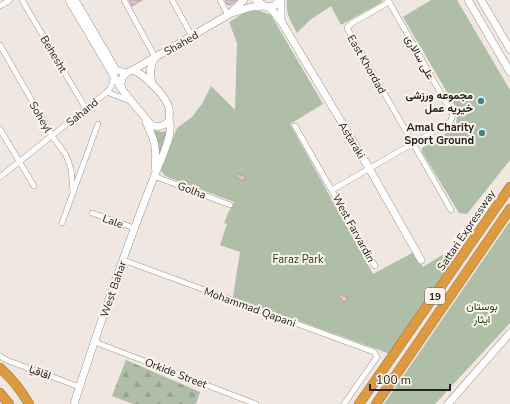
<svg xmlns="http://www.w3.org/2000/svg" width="510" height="404" font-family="'Nunito Sans',Vazirmatn,sans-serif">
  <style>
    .green { fill: #aebea7 }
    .forest { fill: url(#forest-firs) }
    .garden { fill: url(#garden-furrows) }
    .building { fill: url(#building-cross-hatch); stroke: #aca2a5 }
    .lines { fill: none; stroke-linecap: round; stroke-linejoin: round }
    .street-casing { stroke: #9e968f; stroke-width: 6 }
    .secondary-casing { stroke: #9e968f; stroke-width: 8 }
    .highway-casing { stroke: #9d7033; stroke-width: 10 }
    .street { stroke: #fff; stroke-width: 5 }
    .secondary { stroke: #fff; stroke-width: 7 }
    .highway { stroke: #de9a3e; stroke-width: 9 }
    .poi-dot { fill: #418989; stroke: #fcf4ed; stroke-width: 1.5 }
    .labels { text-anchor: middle; stroke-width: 4; stroke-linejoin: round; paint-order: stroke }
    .shield { fill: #fcf4ed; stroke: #66615d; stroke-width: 1 }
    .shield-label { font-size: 10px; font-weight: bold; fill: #25221f }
    .street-label { font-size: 11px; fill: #25221f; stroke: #fcf4ed }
    .poi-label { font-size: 11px; font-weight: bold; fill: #25221f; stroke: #fcf4ed; text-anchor: end }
    .park-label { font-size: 11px; fill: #224110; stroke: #fcf4ed }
  </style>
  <defs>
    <pattern id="forest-firs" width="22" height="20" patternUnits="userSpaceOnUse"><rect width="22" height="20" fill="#aebea7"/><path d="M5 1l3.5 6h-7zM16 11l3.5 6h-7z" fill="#96a38f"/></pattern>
    <pattern id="garden-furrows" width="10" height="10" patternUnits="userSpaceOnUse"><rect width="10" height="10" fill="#aebea7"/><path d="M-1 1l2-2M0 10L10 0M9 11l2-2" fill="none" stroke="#96a38f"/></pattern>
    <pattern id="building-cross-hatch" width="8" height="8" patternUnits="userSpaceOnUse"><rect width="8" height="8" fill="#efc3d3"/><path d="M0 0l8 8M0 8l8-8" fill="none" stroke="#cda7b5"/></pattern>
  </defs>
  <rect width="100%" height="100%" fill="#efe7e0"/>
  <g class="green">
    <path d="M287 0H383L382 2 341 25 331 6 310 20 297 33C291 22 285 13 287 0Z"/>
    <path d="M431 0H457L510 90V160L467 214 459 213 422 152V148L451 130 456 123 458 111 403 17Z"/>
    <path d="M249 10 260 11 271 15 323 104 290 124 373 274 414 252 423 267 447 252 453 262 390 354 233 297 240 252 220 245 227 224 224 223 229 211 234 202 165 176 161 170 177 128 192 117 202 104 211 86 235 110 237 43 229 22Z"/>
    <path d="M510 221V323L435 404H384Z"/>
  </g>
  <path class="forest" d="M126 360 200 392 196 404H133L112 396Z"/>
  <path class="garden" d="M152 130 162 132 169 130 158 165Z"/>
  <g class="building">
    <path d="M129 0H142L132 6Z"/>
    <path d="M225 0H237L230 5 227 4Z"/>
    <path d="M238 173 245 177 243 181 236 177Z"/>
    <path d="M343 294 348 299 344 302 339 297Z"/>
  </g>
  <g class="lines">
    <defs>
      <g id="street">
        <path d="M22 0 86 109"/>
        <path d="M124 0 155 57"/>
        <path d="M172 0 192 36"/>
        <path d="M220 0 228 15"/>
        <path d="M389 2 352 23 347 28 451 210"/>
        <path d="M0 6 10 0"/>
        <path d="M0 45 52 136 66 155 71 169 73 192"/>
        <path d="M107 92 130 101"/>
        <path d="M295 126 375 266"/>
        <path d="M0 129 34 186"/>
        <path d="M154 176 230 205"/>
        <path d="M0 177 107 92 111 87 114 76"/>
        <path d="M332 190 450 122 453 115 388 0"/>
        <path d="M92 213 134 228"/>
        <path d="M62 223 98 124"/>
        <path d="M123 260 374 352 377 357 344 404"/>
        <path d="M95 342 256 404"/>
        <path d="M0 356 6 360 80 387"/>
      </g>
      <g id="secondary">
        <path d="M69 0 121 88"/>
        <path d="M75 0 116 70 126 73"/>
        <path d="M256 0 266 7 274 6 280 0"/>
        <path d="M281 0V21"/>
        <path d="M468 0 510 72"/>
        <path d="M481 0 510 49"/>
        <path d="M269 7 281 21 369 168 421 260"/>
        <path d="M232 13 251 7 263 6"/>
        <path d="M133 70C145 75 166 96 169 108 170 112 169 117 169 121 163 127 158 128 151 125L123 91C118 81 123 73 133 70Z"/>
        <path d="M133 70 228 15 244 0"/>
        <path d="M152 84C150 72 149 69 155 58"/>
        <path d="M146 122C155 141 157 147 155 168"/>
        <path d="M74 404C99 326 126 248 156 172 160 161 175 132 169 121"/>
        <path d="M448 404 510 333"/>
      </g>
      <g id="highway">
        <path d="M0 368C12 379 21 390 29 404"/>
        <path d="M0 393 9 404"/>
        <path d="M359 404 510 187"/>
        <path d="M376 404 510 209"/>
      </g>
    </defs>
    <use href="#street" class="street-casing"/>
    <use href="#secondary" class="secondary-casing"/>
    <use href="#highway" class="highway-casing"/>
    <use href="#street" class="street"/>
    <use href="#secondary" class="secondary"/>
    <use href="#highway" class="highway"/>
  </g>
  <g class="poi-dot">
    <circle cx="481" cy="101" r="4"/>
    <circle cx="482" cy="133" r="4"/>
  </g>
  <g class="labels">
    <rect class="shield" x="425" y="288" width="20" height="16" rx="3"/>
    <g class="shield-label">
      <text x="435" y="300">19</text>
    </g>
    <g class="street-label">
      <text transform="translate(181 43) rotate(-30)" y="4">Shahed</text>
      <text transform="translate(54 54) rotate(59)" y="4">Behesht</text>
      <text transform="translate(420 57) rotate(61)" y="4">علی سالاری</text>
      <text transform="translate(367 64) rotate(60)" y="4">East Khordad</text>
      <text transform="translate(82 112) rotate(-39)" y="4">Sahand</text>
      <text transform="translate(41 117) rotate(60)" y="4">Soheyl</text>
      <text transform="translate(352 140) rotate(59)" y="4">Astaraki</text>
      <text transform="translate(192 190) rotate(21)" y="4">Golha</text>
      <text transform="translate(113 221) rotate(20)" y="4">Lale</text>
      <text transform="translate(354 228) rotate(61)" y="4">West Farvardin</text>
      <text transform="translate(466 230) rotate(-56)" y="4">Sattari Expressway</text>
      <text transform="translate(113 289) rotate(-71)" y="4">West Bahar</text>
      <text transform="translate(250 307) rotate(20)" y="4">Mohammad Qapani</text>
      <text transform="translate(40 372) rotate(20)" y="4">اقاقیا</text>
      <text transform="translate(176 373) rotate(21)" y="4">Orkide Street</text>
    </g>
    <g class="poi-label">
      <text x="473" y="99">مجموعه ورزشی<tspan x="473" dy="13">خیریه عمل</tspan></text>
      <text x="474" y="131">Amal Charity<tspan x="474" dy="13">Sport Ground</tspan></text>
    </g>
    <g class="park-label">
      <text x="298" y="263">Faraz Park</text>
      <text x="482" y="310">بوستان<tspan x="482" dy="13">ایثار</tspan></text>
    </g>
  </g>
  <path d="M370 384v6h80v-6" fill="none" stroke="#25221f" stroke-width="2"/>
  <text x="376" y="384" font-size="12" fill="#25221f" stroke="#fcf4ed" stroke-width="3" paint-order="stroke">100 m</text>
</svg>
